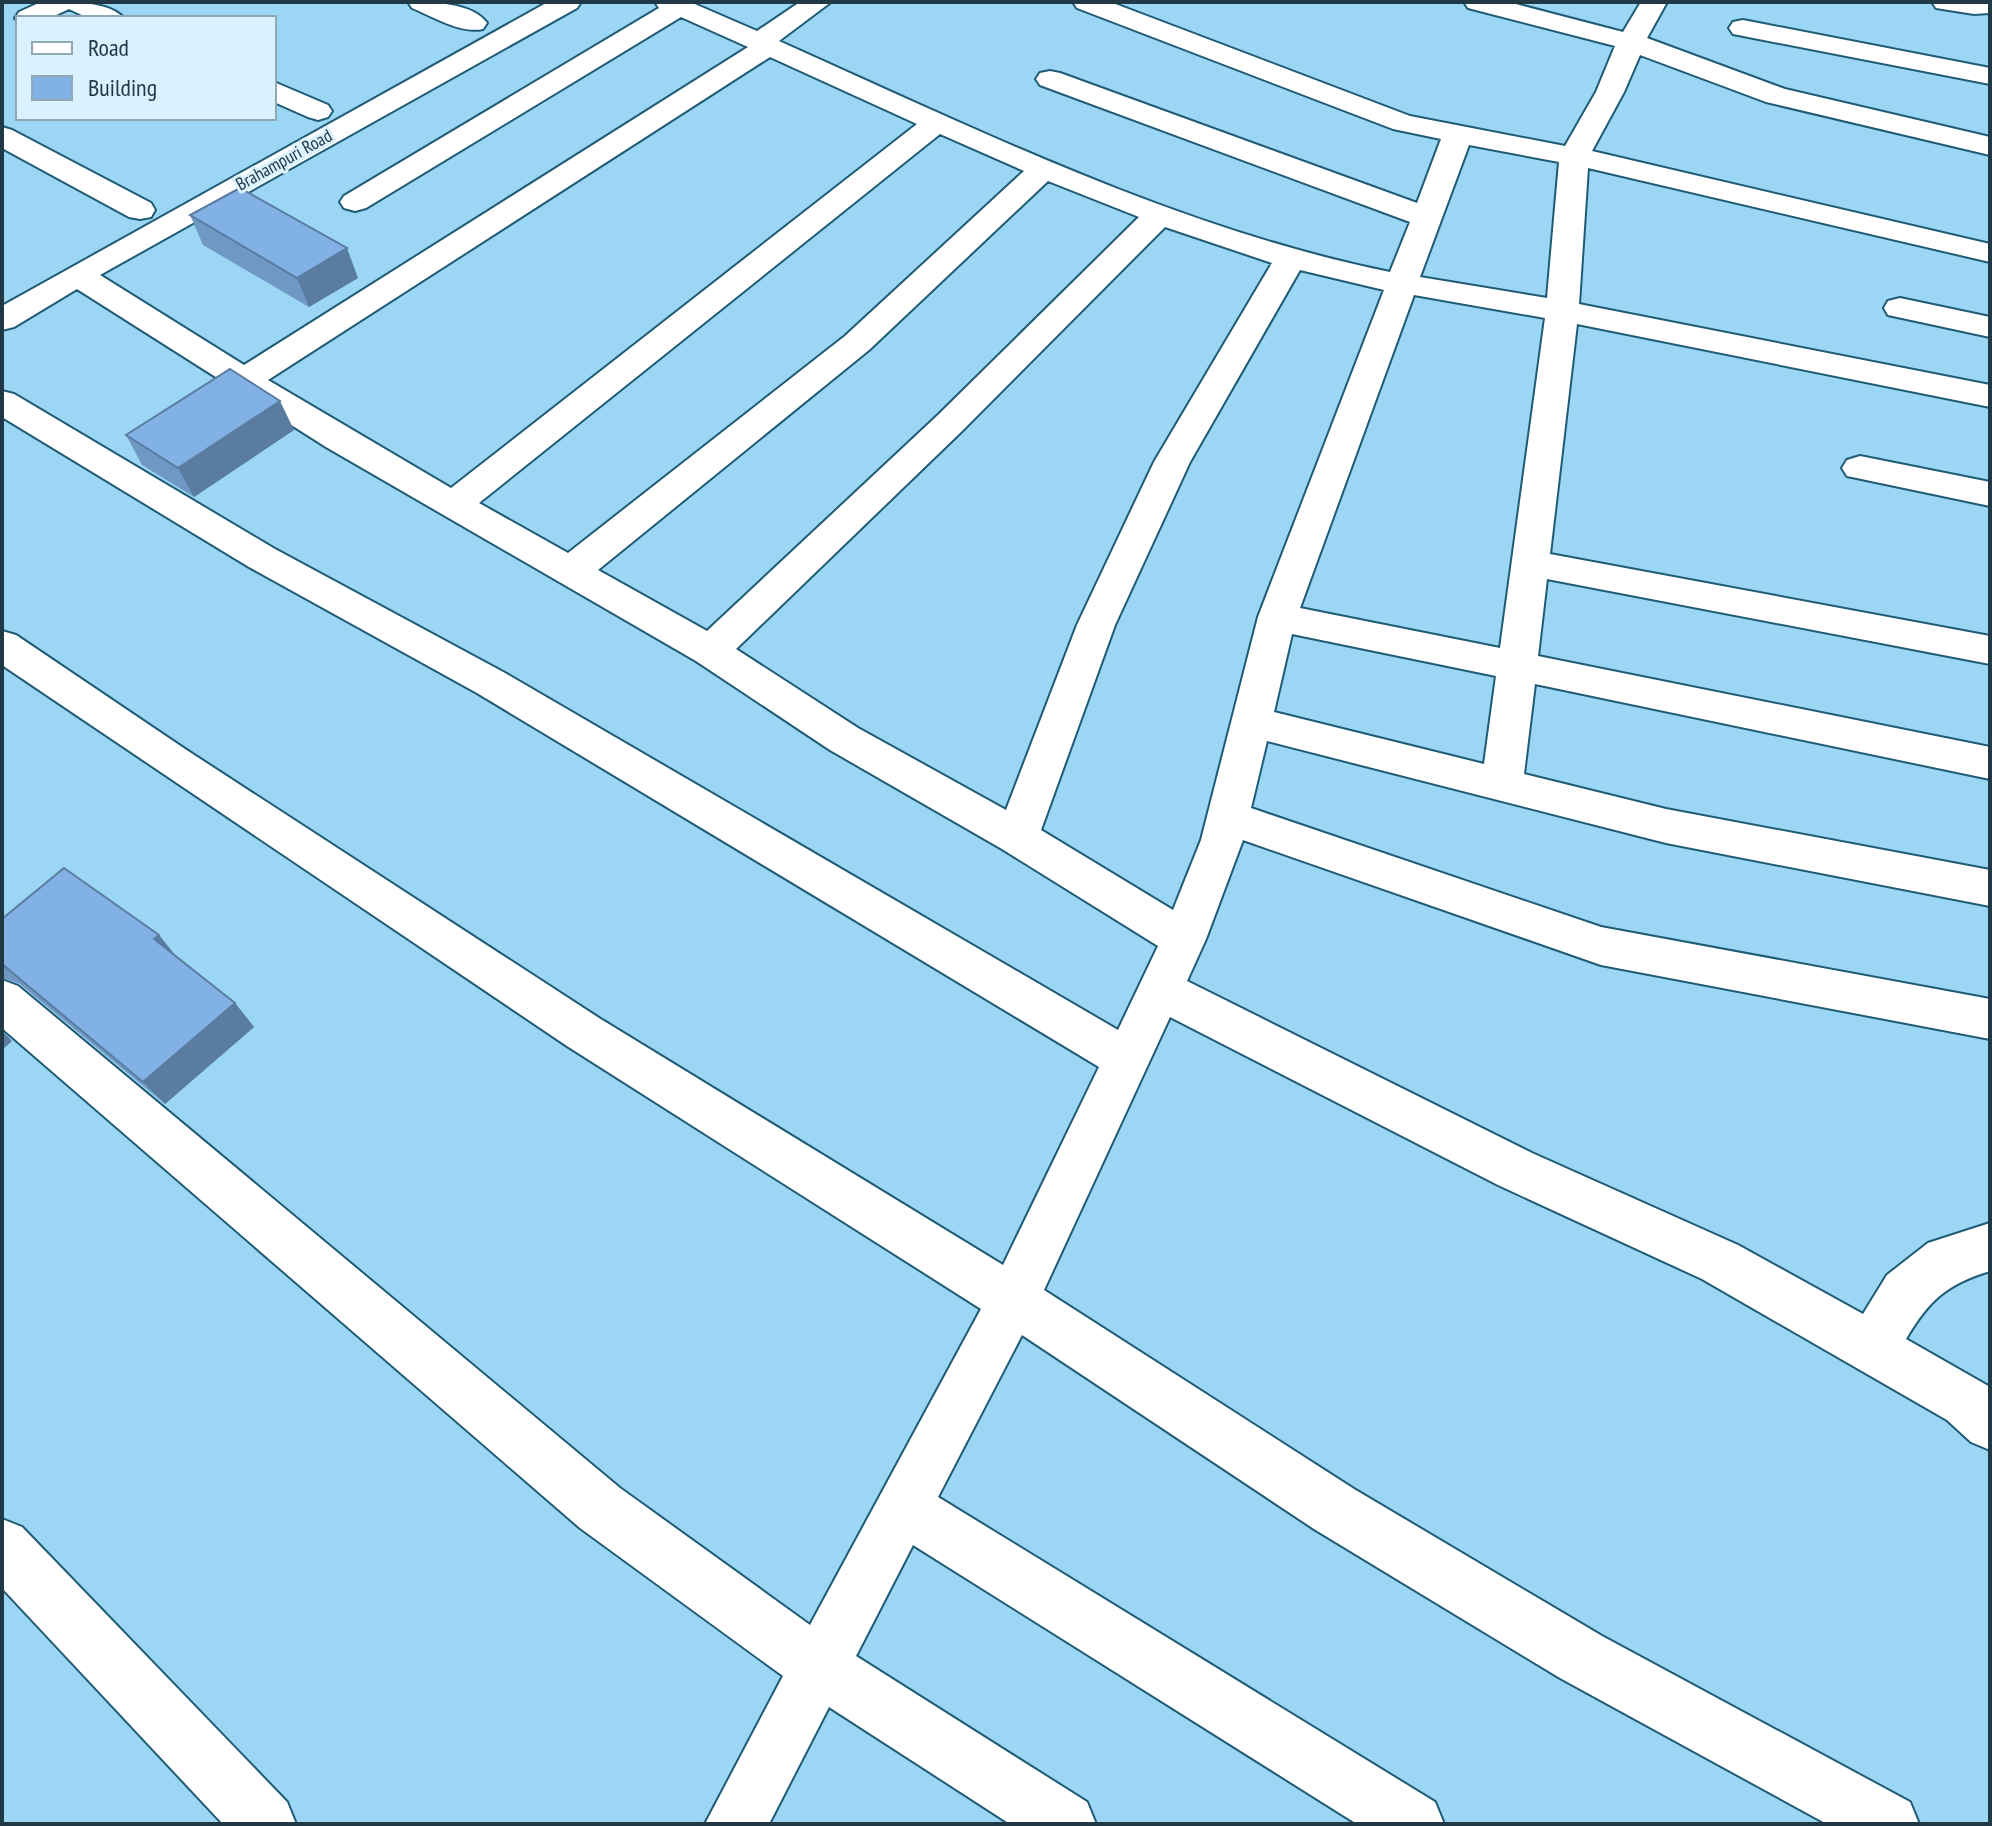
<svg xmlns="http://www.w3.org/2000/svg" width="1992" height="1826" font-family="'PT Sans Narrow',sans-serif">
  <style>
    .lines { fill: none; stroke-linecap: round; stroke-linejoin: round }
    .minor-casing { stroke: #205b75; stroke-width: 4 }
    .minor { fill: #fff; fill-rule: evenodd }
    .wall { fill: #6f98c5 }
    .shaded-wall { fill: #5a7ca0 }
    .building { fill: #81b1e5; stroke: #5a7ca0; stroke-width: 2 }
    .labels { text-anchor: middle; stroke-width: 6; stroke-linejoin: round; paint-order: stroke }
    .far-street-label { font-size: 18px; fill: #213945; stroke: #daf1fe }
  </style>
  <rect width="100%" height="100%" fill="#9bd6f4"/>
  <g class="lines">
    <defs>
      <g id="minor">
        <path d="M41 2C66 2 107 0 124 18H88L69 9 50 18H18V22L15 18 19 12Z"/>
        <path d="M408 2C430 2 472 2 487 23L483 29C460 34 432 16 412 8Z"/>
        <path d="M548 2H581L577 8 100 275 244 365 748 47 681 17 366 208 355 211 344 208 340 202 344 196 659 8 655 2H690L757 31 800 2H831L779 41C976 129 1178 229 1390 272L1410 222 1040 85 1036 79 1040 73 1050 71 1060 73 1417 203 1441 139 1393 129 1077 8 1073 2H1110L1410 116 1565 146 1596 92 1615 46 1468 8 1464 2H1508L1623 32 1641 2H1667L1647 38 1785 89 1990 137V155L1766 102 1640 55 1624 92 1592 151 1990 244V262L1588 168 1579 304 1990 385V407L1577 324 1550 554 1990 636V664L1547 579 1538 656 1990 747V779L1535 684 1524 774 1666 809 1990 870V906L1666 843 1267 741 1251 808 1601 927 1990 999V1039L1601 965 1243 840 1206 939 1187 981 1532 1153 1738 1245 1863 1314 1887 1275 1928 1243 1990 1223V1271C1947 1284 1929 1300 1906 1339L1990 1387V1450L1971 1442 1947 1420 1702 1279 1498 1185 1170 1017 1044 1290 1354 1489 1602 1636 1910 1802 1919 1824H1827L1560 1678 1314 1529 1022 1335 938 1497 1435 1802 1444 1824H1357L913 1545 856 1656 1087 1802 1096 1824H1010L829 1707 769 1824H705L783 1676 580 1528 2 1028V980L18 986 620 1488 810 1625 981 1309 567 1046 2 665V631L16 635 185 749 599 1018 1003 1265 1099 1067 477 693 249 567 2 417V391L14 394 275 549 505 673 1118 1030 1158 946 1002 849 830 750 696 661 326 447 77 289 14 327 2 330V306ZM770 57 917 124 451 488 268 380ZM940 134 1024 171 845 336 568 553 479 503ZM1469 145 1559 162 1547 298 1420 277ZM1048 181 1139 217 938 415 707 631 598 570 869 350ZM1165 227 1272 263 1154 462 1077 625 1006 810 858 728 736 649 962 431ZM1300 270 1384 290 1258 617 1201 840 1173 910 1041 830 1115 625 1190 462ZM1414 295 1545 318 1500 648 1300 608ZM1292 634 1496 676 1484 764 1274 712Z"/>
        <path d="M1932 2H1990V13L1974 14 1936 8Z"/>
        <path d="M1743 20 1990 68V84L1733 34 1729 28 1733 22Z"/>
        <path d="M274 82 328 105 332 111 328 117 318 120 308 117 274 102Z"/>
        <path d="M2 127 12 130 151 203 155 210 151 217 140 219 129 217 2 148Z"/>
        <path d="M1900 298 1990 317V337L1888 315 1884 308 1888 301Z"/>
        <path d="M1860 456 1990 482V506L1847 476 1842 468 1847 460Z"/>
        <path d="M2 1519 22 1527 287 1802 296 1824H223L2 1588Z"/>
      </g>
    </defs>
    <use href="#minor" class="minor-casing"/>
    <use href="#minor" class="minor"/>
  </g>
  <g class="wall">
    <path d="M190 215 358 278 309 307 203 245Z"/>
    <path d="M294 430 194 497 142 465 126 435Z"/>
    <path d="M2 919 159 935 178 959 235 1003 254 1027 165 1104 20 984 2 978Z"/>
  </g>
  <g class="shaded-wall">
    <path d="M347 248 358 278 309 307 297 278Z"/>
    <path d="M280 401 294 430 194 497 178 468Z"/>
    <path d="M159 935 179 960 154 939Z"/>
    <path d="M235 1003 254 1027 165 1104 143 1082Z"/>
    <path d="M2 1031 12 1041 2 1050Z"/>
  </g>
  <g class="building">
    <path d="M240 188 347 248 297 278 190 215Z"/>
    <path d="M230 369 280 401 178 468 126 435Z"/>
    <path d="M64 868 159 935 154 939 235 1003 143 1082 2 964V919Z"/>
  </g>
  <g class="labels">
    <g class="far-street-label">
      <text transform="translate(284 160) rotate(-29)" y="6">Brahampuri Road</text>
    </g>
  </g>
  <rect width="1992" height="1826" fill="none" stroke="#213945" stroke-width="8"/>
  <rect x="16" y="16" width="260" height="104" fill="#daf1fe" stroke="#90a7b4" stroke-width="2"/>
  <rect x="32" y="42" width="40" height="12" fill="#ffffff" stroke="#90a7b4" stroke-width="2"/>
  <text x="88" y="56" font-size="24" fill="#213945">Road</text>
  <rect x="32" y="76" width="40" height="24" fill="#81b1e5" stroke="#90a7b4" stroke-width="2"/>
  <text x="88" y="96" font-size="24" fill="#213945">Building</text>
</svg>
